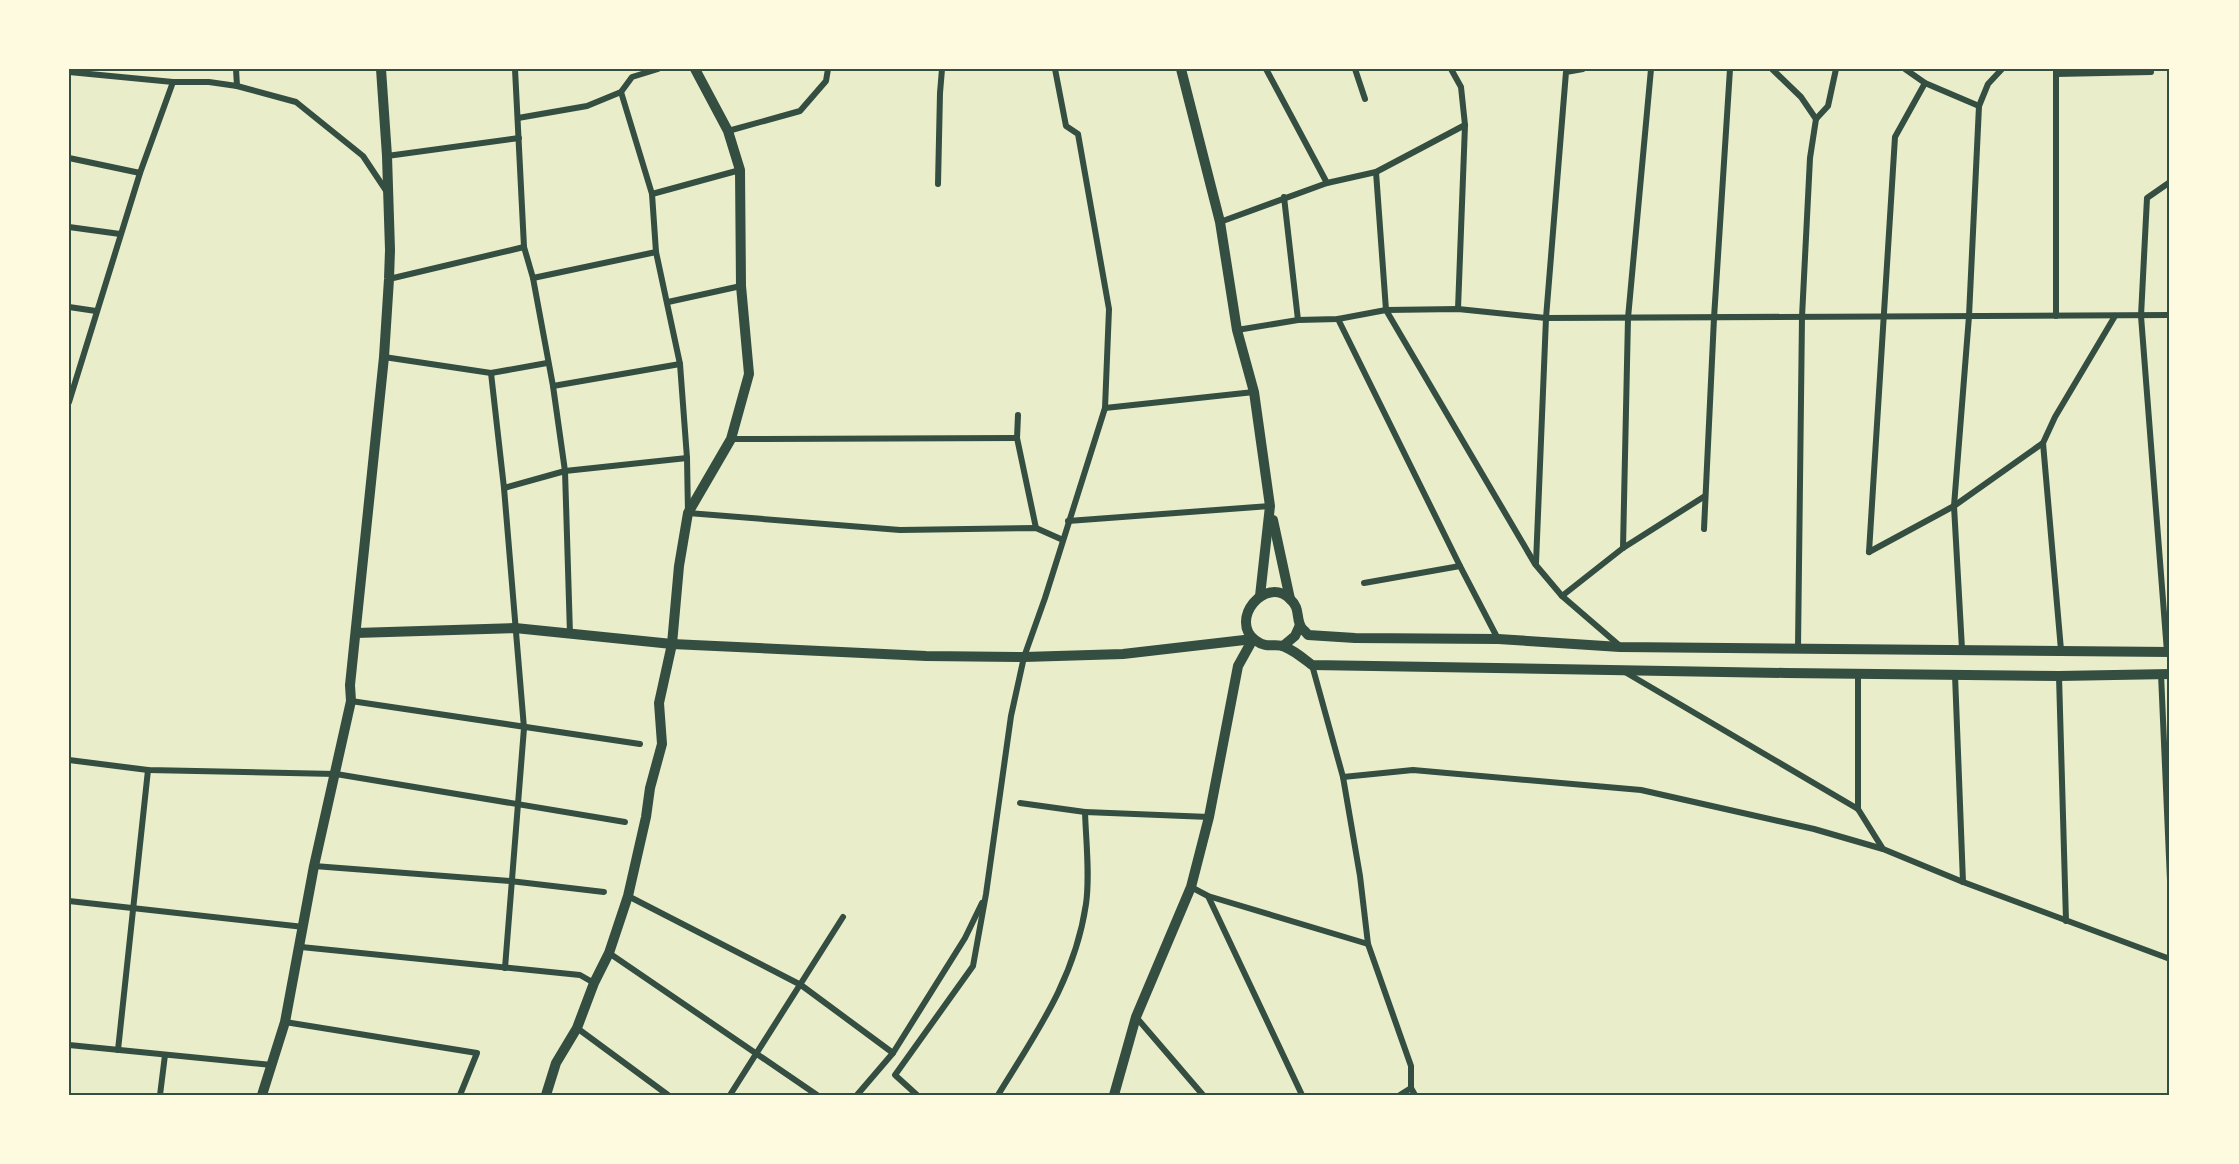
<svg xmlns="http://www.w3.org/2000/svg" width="2239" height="1164" font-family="'PT Sans Narrow',sans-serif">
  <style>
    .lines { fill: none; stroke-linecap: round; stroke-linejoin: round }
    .minor { stroke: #344e41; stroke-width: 6 }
    .tertiary { stroke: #344e41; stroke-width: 10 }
    .secondary { stroke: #344e41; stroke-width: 10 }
    .neatline { fill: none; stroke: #344e41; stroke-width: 2 }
  </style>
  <rect width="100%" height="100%" fill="#e9edc9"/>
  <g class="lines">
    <g class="minor">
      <path d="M236 69 237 86"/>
      <path d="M515 69 524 247 533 278 553 386 565 471 570 634"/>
      <path d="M1266 69 1327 183"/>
      <path d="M1355 69 1365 99"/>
      <path d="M1451 69 1461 87 1465 125 1458 309"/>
      <path d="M1772 69 1801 97 1816 119"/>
      <path d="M1905 69 1925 83 1979 106"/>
      <path d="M2056 69V316"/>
      <path d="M69 72 173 82H209L237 86 296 102 363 156 387 192"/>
      <path d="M2056 74 2151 72"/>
      <path d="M621 92 652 194 656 252 680 364 687 458 688 513 900 530 1036 528 1063 540"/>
      <path d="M518 118 587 106 621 92 632 77 658 69"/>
      <path d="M1816 119 1828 106 1836 69"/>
      <path d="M728 131 800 111 826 81 828 69"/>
      <path d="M387 156 519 138"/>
      <path d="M69 158 140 173"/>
      <path d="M1376 172 1386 310 1535 564 1562 596 1620 646"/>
      <path d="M938 184 940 93 942 69"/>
      <path d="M652 194 740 170"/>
      <path d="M1284 197 1298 320"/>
      <path d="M1220 222 1327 183 1376 172 1465 125"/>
      <path d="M69 227 120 234"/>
      <path d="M533 278 656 252"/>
      <path d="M389 279 524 247"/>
      <path d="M668 302 741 286"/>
      <path d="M69 307 96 311"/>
      <path d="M1338 319 1460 566 1498 639"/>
      <path d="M1237 330 1298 320 1338 319 1386 310 1458 309 1546 318 2170 315"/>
      <path d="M384 357 491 373 547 363"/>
      <path d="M491 373 504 488 524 728 505 968"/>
      <path d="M553 386 680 364"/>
      <path d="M69 402 140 173 173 82"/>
      <path d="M1105 408 1254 392"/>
      <path d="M1018 415 1017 438 1036 528"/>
      <path d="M731 439 1017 438"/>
      <path d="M504 488 565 471 687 458"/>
      <path d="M1068 521 1270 506"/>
      <path d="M1704 529 1714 318 1730 69"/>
      <path d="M1623 548 1628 318 1651 69"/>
      <path d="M1869 552 1895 137 1925 83"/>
      <path d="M1869 552 1954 506 2043 443"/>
      <path d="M1536 563 1546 318 1566 72 1583 69"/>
      <path d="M1364 583 1460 566"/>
      <path d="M1562 596 1623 548 1705 496"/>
      <path d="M1798 647 1802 317 1810 158 1816 119"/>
      <path d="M1962 649 1954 506 1969 316 1979 106 1988 84 2002 69"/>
      <path d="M2061 650 2043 443 2055 417 2115 316"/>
      <path d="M2167 652 2141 316 2147 198 2170 182"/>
      <path d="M1312 665 1343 777 1360 876 1368 944 1411 1066V1088L1415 1095"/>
      <path d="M1625 672 1858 809 1883 849 1963 882 2170 959"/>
      <path d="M2161 674 2170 880"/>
      <path d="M1955 675 1963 882"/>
      <path d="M2059 676 2066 921"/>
      <path d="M351 701 640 744"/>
      <path d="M69 760 148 770 336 774 625 822"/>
      <path d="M1343 777 1413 770 1641 790 1814 829 1883 849"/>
      <path d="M1858 809V673"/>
      <path d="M1085 812 1209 817"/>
      <path d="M314 866 510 881 604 892"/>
      <path d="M1191 887 1208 896 1368 944"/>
      <path d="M628 896 801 985 893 1053"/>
      <path d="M1208 896 1302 1095"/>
      <path d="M69 901 304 927"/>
      <path d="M301 947 580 975 594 983"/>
      <path d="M609 953 817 1095"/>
      <path d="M1136 1017 1203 1095"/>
      <path d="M285 1022 477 1053 460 1095"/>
      <path d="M577 1028 668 1095"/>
      <path d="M69 1045 272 1065"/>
      <path d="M118 1050 148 770"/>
      <path d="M160 1095 165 1055"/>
      <path d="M730 1095 843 917"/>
      <path d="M857 1095 893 1053 965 938 982 903"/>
      <path d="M917 1095 895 1075 973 966 986 894 1011 716 1024 657 1045 598 1105 408 1109 309 1078 134 1066 126 1055 69"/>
      <path d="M998 1095C1036 1033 1075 979 1086 904 1090 875 1086 842 1085 812L1020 803"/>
      <path d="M1400 1095 1411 1088"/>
    </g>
    <g class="tertiary">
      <path d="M356 633 515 628 672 644 926 656 1024 657 1123 654 1253 639"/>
      <path d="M1283 646 1295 636 1300 625"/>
      <path d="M2170 652 1620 647 1498 639 1355 638 1308 635C1306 632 1301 628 1300 625 1296 615 1300 608 1290 599 1265 575 1229 620 1255 640 1268 650 1275 642 1285 647 1295 651 1304 659 1312 665L1786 673 2059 676 2170 674"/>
      <path d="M262 1095 285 1022 314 866 351 701 350 685 384 357 389 279 390 250 387 156 381 69"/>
    </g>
    <g class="secondary">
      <path d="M1181 69 1220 222 1237 330 1254 392 1270 506 1260 596"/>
      <path d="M1273 520 1290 599"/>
      <path d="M546 1095 556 1063 577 1028 594 983 609 953 628 896 646 817 650 788 662 744 659 703 672 644 679 566 688 513 731 439 749 374 741 286 740 170 728 131 695 69"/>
      <path d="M1114 1095 1136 1017 1191 887 1209 817 1238 666 1253 639"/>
    </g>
  </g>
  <rect width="2239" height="1164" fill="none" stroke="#fefae0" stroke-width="141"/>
  <rect x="70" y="70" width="2098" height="1024" class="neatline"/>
</svg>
